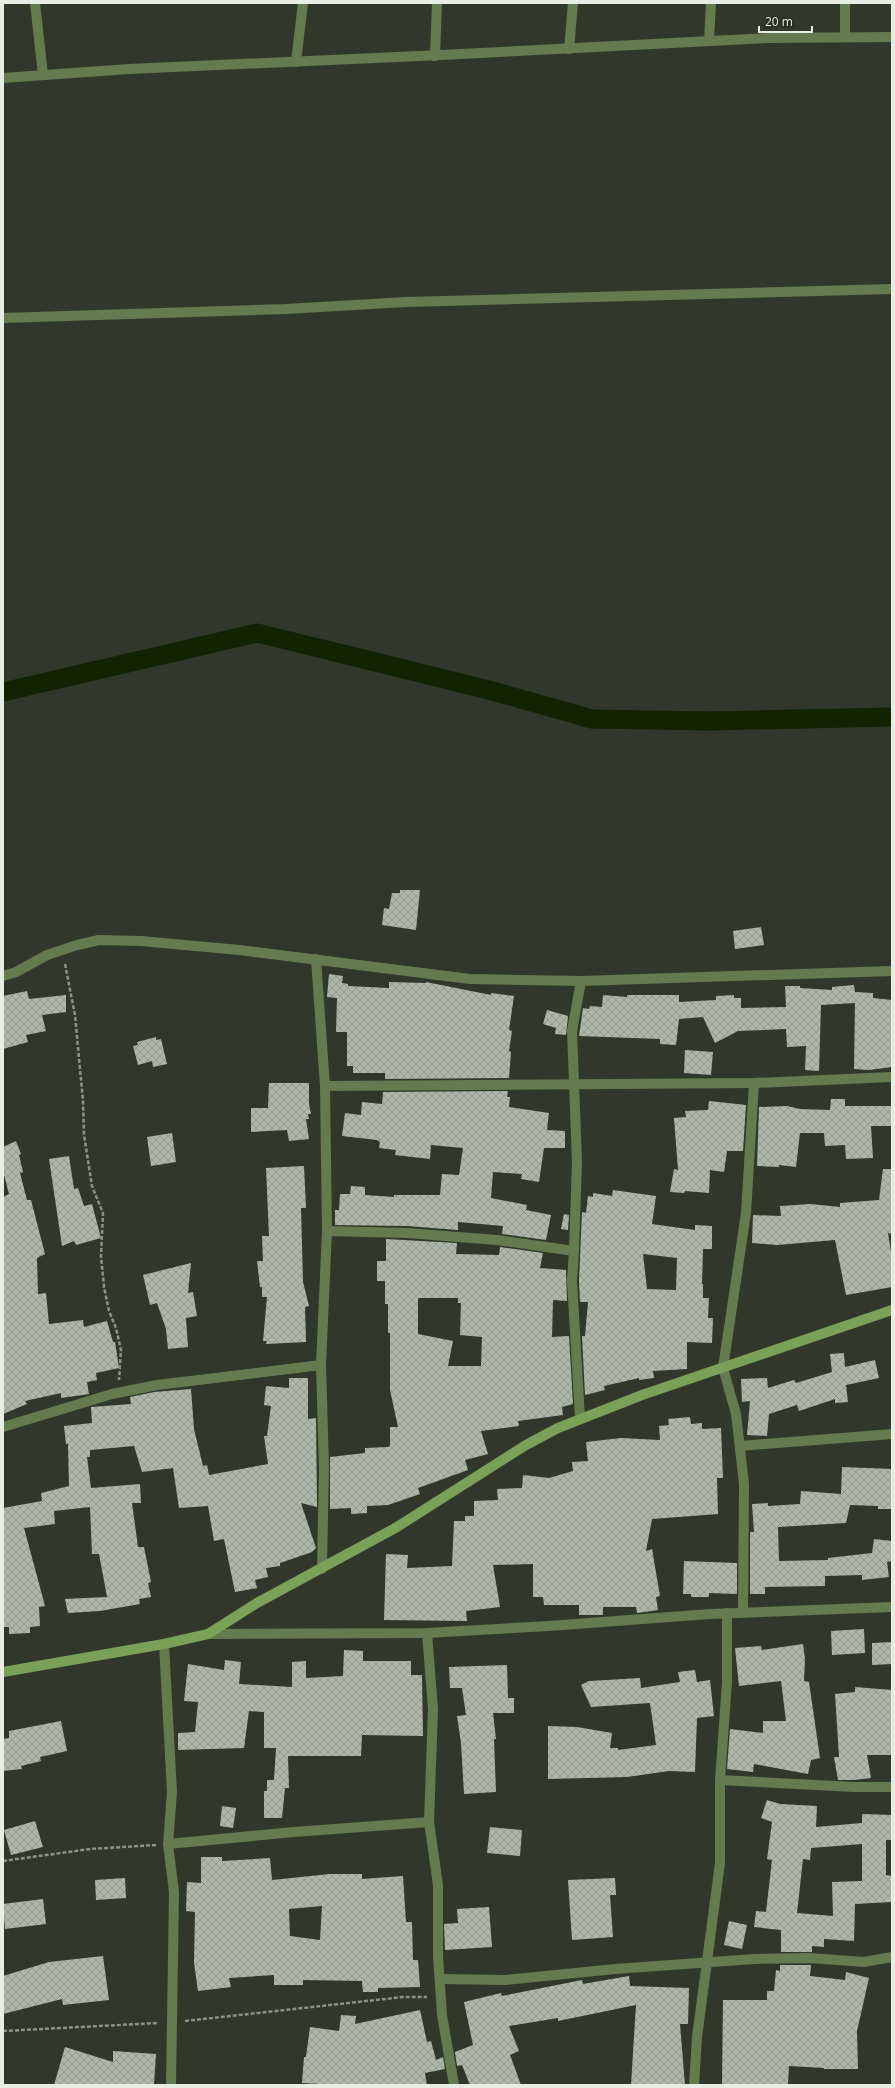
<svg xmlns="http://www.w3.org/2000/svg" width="895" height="2088" font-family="'Open Sans',sans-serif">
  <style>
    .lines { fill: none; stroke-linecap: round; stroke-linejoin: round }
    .canal { stroke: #122202; stroke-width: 19 }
    .building { fill: url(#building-cross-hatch); fill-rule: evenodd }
    .path { stroke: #8d9388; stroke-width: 2.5; stroke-dasharray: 4 2; stroke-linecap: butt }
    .minor { stroke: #637b4e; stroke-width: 10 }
    .secondary { stroke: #7ba159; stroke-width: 10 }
  </style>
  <defs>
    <pattern id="building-cross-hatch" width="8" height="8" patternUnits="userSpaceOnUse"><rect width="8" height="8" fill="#aeb7a7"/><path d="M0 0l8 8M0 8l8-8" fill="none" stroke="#949b8e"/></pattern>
  </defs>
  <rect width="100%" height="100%" fill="#31382b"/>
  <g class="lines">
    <path class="canal" d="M3 692 257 633 485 689 592 719 711 721 892 717"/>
  </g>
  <g class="building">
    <path d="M400 890H420L416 930 382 925 384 908 389 909 392 893H400Z"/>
    <path d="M761 927 764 945 735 949 733 931Z"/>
    <path d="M329 974 343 976 342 983 348 984V986L389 988V982L426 983V982L491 995V993L514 996 509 1030 512 1031 509 1051 511 1052 509 1078 385 1079V1073H353V1066H347V1032H336L337 998 327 997Z"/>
    <path d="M854 985 855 992 873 993V998L892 1000V1067L869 1070 854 1069 855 1003 821 1005 819 1071 805 1070 806 1046 787 1047 786 1029 738 1031 715 1043 703 1017 679 1019 676 1045 660 1044V1039L579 1036 583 1008 589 1009 590 1006 602 1007 603 995 627 997V995H679V1002L716 1000V996L734 995V998H741V1008L786 1007 785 986H800V988L832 990V987Z"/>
    <path d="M27 991 29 999 66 995V1012L42 1015 46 1031 26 1035 28 1042 3 1049V996Z"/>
    <path d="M547 1010 568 1016 566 1035 555 1034 556 1028 543 1024Z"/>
    <path d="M156 1037V1040L161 1039 167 1064 153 1067 152 1061 138 1065 133 1046 138 1045 137 1042Z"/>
    <path d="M685 1050 713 1052 711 1075 684 1073Z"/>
    <path d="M269 1083H309V1104L311 1114H308L309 1119H306L309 1139 289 1141 287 1130 251 1132V1108H268Z"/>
    <path d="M508 1091 507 1097H510L509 1107 549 1113 547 1130 565 1131V1148H544L539 1182 521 1179 522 1174 493 1172 491 1198 527 1205 526 1210 551 1215 546 1240 502 1234 503 1226 458 1222V1230L407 1226 335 1225V1210H339L340 1194H350L351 1186 365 1187V1195L394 1197V1195H440L442 1174 459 1175 463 1148 431 1145 430 1159 395 1155 396 1150 379 1148 380 1142 377 1140 342 1136 345 1113 361 1115 362 1102 382 1104 383 1092Z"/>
    <path d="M831 1099H845V1106H892V1126H871L873 1158 846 1159 845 1145 825 1146 824 1133H800L796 1167 779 1165V1167L757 1166 759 1107 787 1106 800 1109 830 1110Z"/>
    <path d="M709 1101 746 1105 743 1151H727L724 1172 710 1170 709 1193 685 1191 684 1193 670 1192 674 1169 678 1170 674 1118 686 1117 685 1111 708 1110Z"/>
    <path d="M172 1133 176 1162 151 1166 147 1137Z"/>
    <path d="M16 1141 21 1154 19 1155 23 1172 20 1173 27 1200H31L45 1254 37 1258 38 1294 46 1293 49 1324 83 1320 84 1327 107 1321 113 1342H115L119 1368 96 1373 97 1380 87 1382 89 1394 61 1398V1393L25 1401 27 1404 3 1414V1197L9 1194 3 1171V1147Z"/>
    <path d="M69 1156 74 1189 78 1188 84 1206 92 1204 101 1238 76 1245 74 1241 62 1246 49 1159Z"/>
    <path d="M304 1166 306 1208H301L303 1282 309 1306 305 1307 306 1342 266 1344 267 1341H263L267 1297H262V1287H260L257 1261H263L262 1236H269L266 1168Z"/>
    <path d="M883 1169H892V1234L888 1233 892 1258V1287L846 1295 835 1240 777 1245 752 1243 753 1215 781 1216 780 1206 811 1204 840 1207V1203L879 1200Z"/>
    <path d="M613 1190 656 1196 652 1224 695 1230V1225L712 1226V1249H703L702 1284H703V1298H709L708 1318H713L712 1343 687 1342V1369L653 1371 654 1378 639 1380V1378L604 1386 605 1390 585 1395 582 1336H585L588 1302H580L579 1281 582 1212 586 1213 588 1196 593 1197V1193L612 1196ZM643 1254 677 1258 676 1290 647 1289Z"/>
    <path d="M564 1214 569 1215 568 1230 561 1229Z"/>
    <path d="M386 1239 457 1243 456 1254 499 1255 500 1247 543 1253 540 1268 566 1270 567 1301 553 1300 552 1337 569 1336 573 1404 562 1407 563 1415 518 1421 519 1426 481 1431 488 1454 465 1460 468 1470 418 1488 420 1494 388 1505 367 1506V1513L351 1514V1508L330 1509V1457L365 1453V1448L388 1447 390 1446V1427H398L390 1390V1333H388V1304H385V1281H377V1261H386ZM418 1298H458V1303H461L460 1335 482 1337 481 1366H448L453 1341 418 1334Z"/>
    <path d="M191 1263 188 1293 193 1292 197 1316 186 1318 188 1347 168 1349 166 1329 157 1303 150 1305 143 1275Z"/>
    <path d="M844 1353 845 1367 875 1360 879 1378 846 1385 848 1402 835 1403V1399L799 1411 797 1405 769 1414 767 1436 747 1435 750 1401 742 1402 741 1379 767 1378 768 1388 794 1380 796 1383 832 1372 830 1354Z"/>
    <path d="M289 1378H308V1419L316 1418 317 1507 301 1503 316 1548 312 1552 280 1563V1566L266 1568 268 1577 255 1580 257 1588 235 1592 224 1539 214 1541 208 1506 179 1508 173 1468 142 1472 134 1446 90 1450V1457H87L91 1488 140 1484 141 1503H132L138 1547H144L151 1582 148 1583 151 1597 139 1599 140 1604 100 1611 68 1613 65 1599 107 1597 99 1554H92L90 1507 54 1511 55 1524 24 1528 45 1606 39 1607 40 1626 30 1627V1633L9 1634V1627H3V1508L42 1501 41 1493 69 1486 68 1444H66L64 1426 92 1423 91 1407 131 1404 130 1397 154 1392 191 1389 194 1429 203 1466 207 1465 209 1475 268 1464 264 1436H267L271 1406 264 1405 266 1386 289 1388Z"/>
    <path d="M690 1417 691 1424 702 1423V1429L721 1428 723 1478H717L718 1514 652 1519 646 1551 652 1549 660 1596 656 1597 658 1610 637 1613 636 1607H603V1615H579V1605H544L543 1597H533V1564L493 1565 500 1607 466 1611 467 1621 384 1620 386 1554 408 1555 407 1568 452 1566 454 1521H465V1516H474V1501L498 1500 497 1489 522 1488 523 1475 549 1478 573 1471 572 1462 588 1461 586 1442 621 1438 660 1440 659 1426 669 1425 668 1419Z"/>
    <path d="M842 1467 892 1469V1509H878V1506L850 1505 846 1523 778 1527 779 1561 828 1560V1558L872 1553 874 1539 892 1541V1561L887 1562 889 1577 862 1580V1575L825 1576V1586L765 1587V1594H750V1532H754L752 1504 768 1503V1506L800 1504 801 1491 841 1494Z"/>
    <path d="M684 1561 737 1563V1594L709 1593V1597H691V1594H683Z"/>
    <path d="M864 1629 865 1653 832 1655 831 1631Z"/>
    <path d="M892 1642V1664L872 1665V1643Z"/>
    <path d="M803 1644 805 1659 804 1681 809 1682 820 1758 811 1760 808 1774 754 1764 753 1772 727 1769 730 1729 763 1733V1721H786L781 1681 739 1686 735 1648 761 1646 762 1650Z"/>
    <path d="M344 1650 363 1651V1661H411V1675H422L423 1736 362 1735 361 1756H288L289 1788H285L282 1818H264V1791H267V1780H274L276 1748H264V1712L249 1711 244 1748 178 1750V1733L195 1732 198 1702 184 1701 188 1664 224 1670 225 1660 241 1662 239 1684 292 1687V1662L306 1661V1678L343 1676Z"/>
    <path d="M507 1665 508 1698H514V1713H493L496 1739H494L496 1792 464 1794 461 1743 457 1716 466 1715 462 1688H450L449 1667Z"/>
    <path d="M695 1670 697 1682 710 1680 714 1716 697 1718 695 1772 669 1771 627 1777 548 1779V1726L577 1727 612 1733 610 1748H618V1750L656 1745 650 1703 591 1707 581 1685 589 1681 640 1678 641 1688 680 1682 678 1672Z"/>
    <path d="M855 1687 892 1690V1755H867L871 1778 854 1780H838L834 1757H839L835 1694 855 1692Z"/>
    <path d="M61 1721 67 1751 40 1757 41 1761 21 1766 22 1769 3 1771V1739L9 1738V1731Z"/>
    <path d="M767 1800 780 1804 817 1806 816 1827 862 1823V1814L892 1815V1840H886V1875L892 1876V1902L855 1904 854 1941 824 1939V1947L812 1946V1952H781V1930L754 1927 756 1911 766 1912 772 1860 767 1859 772 1822 761 1818ZM862 1844V1881L832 1882 833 1916 797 1913 803 1859 810 1860 811 1848Z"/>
    <path d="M222 1806 236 1808 233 1828 220 1826Z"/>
    <path d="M35 1821 43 1847 11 1855 4 1830Z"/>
    <path d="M490 1827 522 1830 520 1856 487 1853Z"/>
    <path d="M201 1857H222V1861L270 1858 272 1880 330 1874H362V1879L403 1876 406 1922H412L413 1960H418L420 1987 378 1988V1992H363L362 1981 303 1980V1985H274V1975L229 1978 231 1987 198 1991 194 1963 195 1912 186 1911 187 1882 201 1883ZM322 1906 320 1940 290 1936 289 1909Z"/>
    <path d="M125 1878 126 1898 96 1900 95 1880Z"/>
    <path d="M615 1878 616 1895H610L613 1937 572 1940 568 1880Z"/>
    <path d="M43 1899 46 1924 5 1929 3 1904Z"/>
    <path d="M489 1907 492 1947 445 1950 444 1924 458 1923 457 1909Z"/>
    <path d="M729 1921 747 1925 742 1949 724 1945Z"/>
    <path d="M103 1956 109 2000 63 2005 62 1999 3 2014V1976L49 1962Z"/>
    <path d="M780 1965H811L810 1976 845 1980 846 1972 869 1978 857 2031 858 2069H824V2068L789 2066 788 2085H722L723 2000H767V1991H774L776 1970 780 1971Z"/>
    <path d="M629 1976 630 1986 689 1988 688 2024H680L685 2085H631L636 2005 558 2021V2018L509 2026 519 2051 510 2055 521 2085H470L462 2065 457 2066 455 2052 473 2045 464 2002 501 1993 502 1996 582 1980 583 1984Z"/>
    <path d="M420 2010 427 2042 431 2041 436 2060 443 2057 445 2069 425 2073 427 2085H338L302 2083 304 2057H306L310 2027 339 2031 341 2015 356 2016 355 2024Z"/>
    <path d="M65 2047 113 2062V2051L156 2054 154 2085H54Z"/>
  </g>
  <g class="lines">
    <g class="path">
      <path d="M65 964 75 1015 83 1101 84 1135 92 1186 103 1213 101 1256 104 1287 109 1311 116 1328 121 1350 119 1380"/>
      <path d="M3 1861 90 1849 156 1845"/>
      <path d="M185 2021 403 1997H427"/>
      <path d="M3 2031 158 2023"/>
    </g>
    <g class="minor">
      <path d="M35 3 43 75"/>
      <path d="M845 37V3"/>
      <path d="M709 41 711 3"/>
      <path d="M569 49 573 3"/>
      <path d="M435 56 437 3"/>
      <path d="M296 62 303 3"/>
      <path d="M3 78 129 69 441 55 767 38 892 37"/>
      <path d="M3 318 286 309 406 302 892 289"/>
      <path d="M316 959 325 1086 327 1231 321 1365 324 1467 322 1569"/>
      <path d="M3 976 16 972 47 955 77 945 99 940 141 941 239 950 470 979 581 981 892 971"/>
      <path d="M325 1086 754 1083 892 1077"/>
      <path d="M327 1231 407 1233 497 1240 574 1251 572 1281 580 1418"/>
      <path d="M574 1251 577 1162 572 1031 581 981"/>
      <path d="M3 1427 112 1394 157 1385 321 1365"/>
      <path d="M740 1446 892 1434"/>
      <path d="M743 1612 744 1484 736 1414 723 1368 746 1213 754 1083"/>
      <path d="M427 1633 433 1709 429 1822 438 1885V1956L442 2015 454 2085"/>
      <path d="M208 1634 427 1633 549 1626 710 1614 892 1607"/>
      <path d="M164 1644 172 1792 168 1844 174 1892 171 2085"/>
      <path d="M720 1780 854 1787H892"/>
      <path d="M168 1844 294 1832 429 1822"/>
      <path d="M440 1979 506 1980 615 1969 754 1959 810 1958 864 1962 892 1957"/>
      <path d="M694 2085 697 2037 720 1863V1780L727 1682V1613"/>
    </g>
    <path class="secondary" d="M3 1672 164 1644 208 1634 257 1603 397 1527 526 1445 558 1428 642 1395 892 1310"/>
  </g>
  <rect width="895" height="2088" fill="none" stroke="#e9eee5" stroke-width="8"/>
  <path d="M759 26v6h53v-6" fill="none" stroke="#e9eee5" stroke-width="2"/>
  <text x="765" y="26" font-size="12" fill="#e9eee5" stroke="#272e22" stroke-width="3" paint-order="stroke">20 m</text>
</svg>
